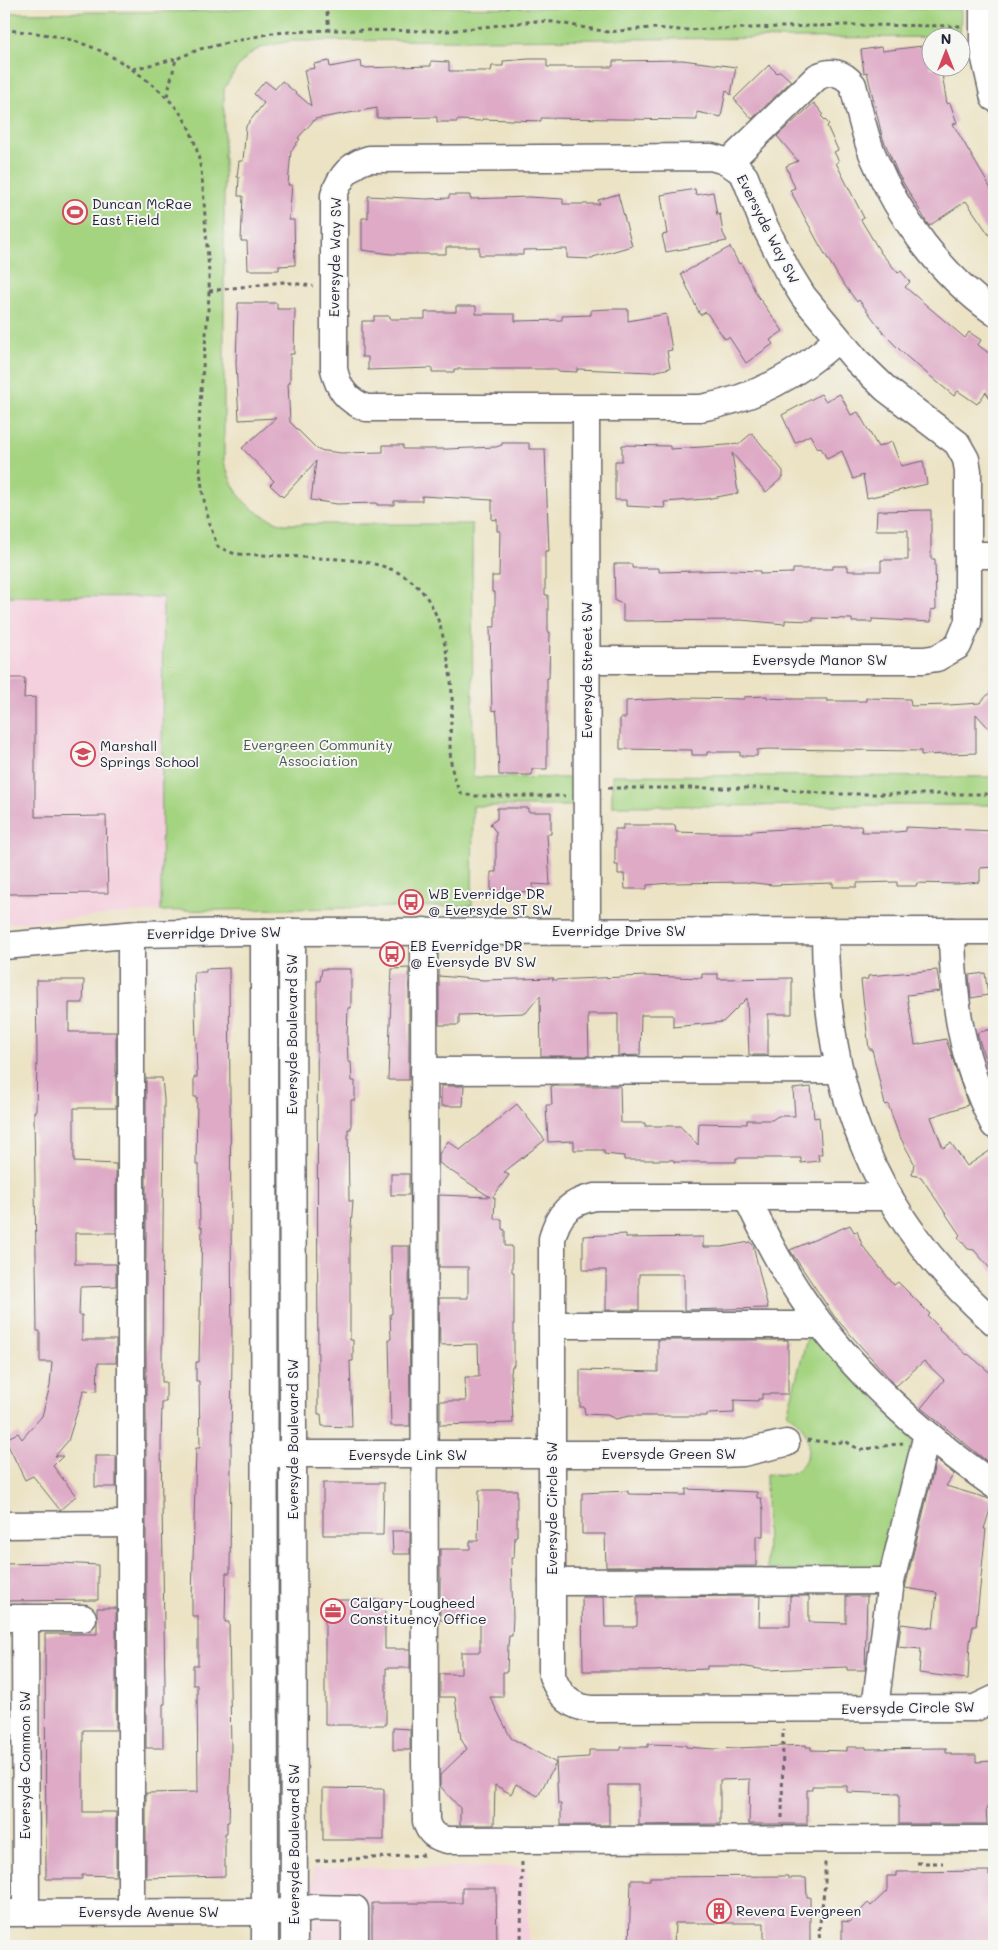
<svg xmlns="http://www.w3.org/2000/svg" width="998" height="1950" font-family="Mali,sans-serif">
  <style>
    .built { fill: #f4cfdd }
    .green { fill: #a5d481; stroke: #647b5e }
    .building { fill: #deaac6 }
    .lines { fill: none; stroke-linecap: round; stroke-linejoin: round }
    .minor-casing { stroke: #69666b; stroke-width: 29 }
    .path { stroke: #69666b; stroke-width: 3; stroke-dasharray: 4 4; stroke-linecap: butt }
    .minor { stroke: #fff; stroke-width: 26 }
    .labels { text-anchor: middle; stroke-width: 4; stroke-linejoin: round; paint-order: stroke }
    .poi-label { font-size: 14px; fill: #22223b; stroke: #f6f6f2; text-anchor: start }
    .street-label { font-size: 14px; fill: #22223b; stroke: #f6f6f2 }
    .park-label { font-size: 14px; fill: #495750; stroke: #f6f6f2 }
  </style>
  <rect width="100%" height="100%" fill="#f6f6f2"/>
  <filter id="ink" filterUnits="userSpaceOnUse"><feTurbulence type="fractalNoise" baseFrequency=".02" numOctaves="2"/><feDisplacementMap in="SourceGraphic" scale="10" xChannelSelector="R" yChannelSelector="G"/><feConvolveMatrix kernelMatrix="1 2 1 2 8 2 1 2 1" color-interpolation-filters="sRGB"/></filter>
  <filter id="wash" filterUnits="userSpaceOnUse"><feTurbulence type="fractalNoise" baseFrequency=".0096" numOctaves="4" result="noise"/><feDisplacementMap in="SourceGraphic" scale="20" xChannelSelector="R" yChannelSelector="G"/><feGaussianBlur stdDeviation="1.12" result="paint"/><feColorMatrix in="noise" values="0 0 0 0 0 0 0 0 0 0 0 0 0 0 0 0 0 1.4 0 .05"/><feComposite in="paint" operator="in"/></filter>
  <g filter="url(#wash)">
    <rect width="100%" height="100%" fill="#ece3c5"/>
    <g class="built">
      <path d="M4 596 163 597 161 911 4 924Z"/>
      <path d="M527 1867 528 1946H313V1868Z"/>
    </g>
    <g class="green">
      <path d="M270 4H376L381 7 961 9 960 37 293 41C251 47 245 53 224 89V462C236 498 247 511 283 524H472L473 777 574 778V806H473L472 906 161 911 163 597 4 596V13L223 11Z"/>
      <path d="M612 775 994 777V805L612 806Z"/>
      <path d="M808 1334 815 1335 910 1435 913 1443 883 1565 872 1572 767 1570 766 1474C771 1474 777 1476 782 1475 816 1472 816 1427 787 1414Z"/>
    </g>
    <g id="blocks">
      <g class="building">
        <path d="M930 45V68H941L947 104 950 103 957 123 953 124 994 194V242L966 201 929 226 898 174 882 136 867 72 864 73 861 50 881 47 882 51Z"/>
        <path d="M529 59H547V67H611L613 66V61L682 60 736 67 731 95 726 90 721 117 697 112V120L541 118V121L482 119V121L457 120V122H437V117L377 118V108L315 119 298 138 300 139 291 151 288 185H292L289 220H294L295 265 279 266V270H248L247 241H241L243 196H238L239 177H237L239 161H243L246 126 264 103 254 94 265 81 275 89 282 81 311 106 304 70 315 68 314 64 329 61 330 67 361 61 362 68 431 66V61L449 62V71H491L492 66H503V61Z"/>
        <path d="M769 65 777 73 780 71 791 81 752 119 734 99Z"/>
        <path d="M814 103 823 114 821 116 829 124 827 126 838 150 834 152 839 161 836 163 864 218 861 220 881 253 898 273 901 271 910 282 905 287 965 338 969 332 981 340 978 345 994 357V405L986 392 977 404 958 391 954 396 906 356 886 336 859 300 857 302 840 279 819 244 790 190 795 188 786 166 798 161 777 136Z"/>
        <path d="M695 189 696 195 713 192 717 215 720 214 723 233 727 241 666 252 662 235 667 234 661 195Z"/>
        <path d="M618 194 632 246 593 257V259L567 258V249L523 250V255H479V247H446V254H391L362 250V218H368V196L426 199 449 198V195H470V199L528 197 563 199V204H600L598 200Z"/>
        <path d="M730 247 739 264 741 263 757 295 783 331 770 340 773 344 746 363 729 337 725 339 706 312 700 315 681 274Z"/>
        <path d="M238 303H277V309H295L294 354H290V383H288L290 422 318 450 341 453 383 452V445H403V449H447L496 447 502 445V443H529V449H545L549 551H545V595H548V632H550L549 678H547V769H532V775H499L497 716 496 710 492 711 490 627H495V592H492V576H499L500 531H497V519L492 520V500L422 496V501H394V505H377V503L337 504 311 500 316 461 283 497 270 485 274 481 242 448 276 418 239 420 236 363Z"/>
        <path d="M456 306H476V314H515V321L562 320V316L591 315V310L610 309H628V321L666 314 672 350 667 351 670 368 652 372 577 369V372L557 371V369H454V372H432V368L368 370V357H362V321H374V316H390V319H425V312H456Z"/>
        <path d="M821 394 825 401 840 394 851 415 858 412 878 447 892 442 901 466 923 461 927 484 867 498 863 475 853 479 842 451 827 459 821 448 818 449 810 435 795 443 782 415Z"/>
        <path d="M752 433 783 471V477L766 492 732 453 738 493 706 499 664 502 665 508 626 506V500H615V461H622V445L670 446V449L702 447 739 444Z"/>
        <path d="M931 510V559H935L936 609 931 610V622L872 619V622H852V619L813 618V621L785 620V624L741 620 623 621V604L615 601 614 564H632V568H659V572L732 570 760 571V574L793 573V569H833V566H848V571H881V560H908V530H876L877 511Z"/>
        <path d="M4 678H25L24 698 35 697V817L106 816 108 893 4 894Z"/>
        <path d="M994 688V734L976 714V753L921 755V751L767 749 757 750V756H740V752H707V755H692V750L620 749V718H626V701L686 698 744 699V697L767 696V698L790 699H827V701H866V698L910 699 911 706 949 705 980 703Z"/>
        <path d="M497 808H528V812H551V834H547L550 885 533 884V892L491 891V872H496V832L490 824 497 819Z"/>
        <path d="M623 825H675L676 832 707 833H752V831L833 826H861L862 832H897L906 831V827L994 831V867L980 868V882L957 884 917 883 916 886H897V882L857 883V887H833V883L772 885 746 882 670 883 647 885V889H625L624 874H618V865H615V829H623Z"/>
        <path d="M229 968 232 1346 230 1573H226L225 1622H229L231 1751 229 1822H227V1833H225V1876L146 1878V1793L198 1792 197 1685H193V1665H198V1616H192V1598L196 1448H200L199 1381H196V1362H199L202 1227H200L199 1165H196L197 1097H194V1077H197L194 972H206V969Z"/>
        <path d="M409 968V1080H388L392 969Z"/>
        <path d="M322 969H351V1008H348L347 1036 348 1062H351L352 1081H355V1100H351V1129H348L349 1201H353L350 1240V1340H353V1361H350L352 1427 322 1426 321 1414H318L317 981H320Z"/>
        <path d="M937 970 940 991 907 995 915 1045 946 1039 968 1105 931 1117 943 1148 951 1143 967 1166 994 1148V1273L974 1250 968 1249 958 1237 960 1235 921 1177 912 1175 914 1163 898 1133 888 1104 885 1105 872 1049H869L861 980 868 979V976Z"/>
        <path d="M985 973 988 995 971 998 969 975Z"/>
        <path d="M702 974H718V979L792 978V1014H768V1055H749L747 998 723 1022 673 1027V1015H641L640 1055 618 1056V1014H588L589 1056H541L540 995 526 1013 459 1015V1025H439V976L484 980 554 978 552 980 646 976 702 978Z"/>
        <path d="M36 980H84L83 1003H69V1032H116V1108H74V1162L116 1164V1233H75V1264H116V1286L80 1287 79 1315H82V1340H116V1363H98L97 1391 84 1390 68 1441 55 1456H63L53 1466 76 1496 60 1510 33 1476 25 1480 5 1439 18 1433 22 1439 42 1416 50 1386 52 1362H40V1331H37L34 1111H36L37 1058Z"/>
        <path d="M994 1028V1089L977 1033Z"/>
        <path d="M146 1078H162L164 1100 162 1360V1382H166V1402H162L161 1444 165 1685V1704H163V1748H146Z"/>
        <path d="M441 1086H464L463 1106H441Z"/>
        <path d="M551 1086H620L621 1123H645V1126H680L698 1145 699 1123 747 1124V1120H772L778 1116H795L793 1089 811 1087 814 1118 819 1117 822 1154H818L819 1161 801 1163V1158H736V1162H674V1160H624V1156L604 1154V1150H574V1141L548 1142 546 1105H552Z"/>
        <path d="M517 1104 545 1140 504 1172 509 1175 493 1197 495 1198 494 1219H502V1229L505 1230V1246H512V1272H514V1366H512L511 1373 513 1423 440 1425V1401H466L465 1377H479L478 1344 440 1345 439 1298H468V1267H439V1195L490 1197 439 1163V1154L448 1141 460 1150Z"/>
        <rect x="391" y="1174" width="18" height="21"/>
        <path d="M850 1225 854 1232 857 1231 862 1245 894 1285 898 1282 930 1314 928 1316 940 1328 939 1329 967 1355 968 1354 994 1376V1467L921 1408 944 1380 924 1361 896 1386 834 1316 790 1250Z"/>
        <path d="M626 1234V1238L703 1237V1247H722L750 1242 753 1245 768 1308 684 1310V1274H639V1310H606V1270H583V1236Z"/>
        <path d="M391 1246H409L410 1426H391L389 1339H391L390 1314H392Z"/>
        <path d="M658 1340H788V1394H762V1399H758V1401L734 1400V1413L707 1414V1416H629L616 1419 607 1415 585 1414 584 1407H580V1370L658 1372Z"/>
        <rect x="95" y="1456" width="21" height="31"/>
        <path d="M936 1460 954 1474 946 1486 993 1500 984 1529H986L978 1606 976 1626H973L970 1642 968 1679 919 1673 921 1649 898 1647 901 1624 933 1628 937 1593 905 1588Z"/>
        <path d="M323 1483H384L383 1535H323Z"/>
        <path d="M686 1489 757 1492V1498H761L763 1510V1536H756V1566L606 1567 605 1534H582V1493L628 1491V1494L686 1495Z"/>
        <path d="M479 1490H517V1536H515L514 1558H511L513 1617 512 1636H509L508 1646 507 1672H503V1697H490L511 1738 556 1763 538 1796 516 1784 511 1794 495 1785 494 1825H460V1808L440 1786V1775L467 1749 461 1739 455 1697H440V1674H461V1652H480V1620H440V1549H470V1541H478Z"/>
        <path d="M392 1531H410V1554H393Z"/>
        <path d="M60 1563 98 1565V1600L4 1601V1564Z"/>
        <path d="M760 1596 759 1626H790V1596H809V1622L846 1623V1596H867L865 1670H847V1667L766 1670 740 1666H707V1669L652 1671H583L582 1597H604L605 1627H633L637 1626V1597Z"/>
        <path d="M325 1600H385V1649H410V1668H386V1725H325Z"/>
        <path d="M97 1608H116V1730H83V1812H116V1876L82 1875V1879H46L45 1634H97Z"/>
        <path d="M393 1728 410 1729V1750H393Z"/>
        <path d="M648 1744 686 1745V1747L714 1749 806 1745V1747H811V1750L847 1751V1747H866V1749L946 1748V1753H951V1755H976V1762L994 1761V1798L986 1809 987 1824H899V1794L847 1792V1786H812V1790H807V1824H749L750 1779 720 1780V1824L639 1825V1785H609V1825H561V1804H558L556 1759 589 1757V1750H621V1747H648Z"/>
        <path d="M323 1788 384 1789V1840H323Z"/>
        <path d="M989 1871V1876H994V1946H842V1921L850 1922 868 1903 871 1906 887 1891V1876H896V1872Z"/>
        <path d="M788 1876V1878H806L807 1897H810V1946H764V1923H675L674 1946H629L631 1880H650V1877Z"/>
        <path d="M462 1888H496L497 1946H372V1903H462Z"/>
      </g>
    </g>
  </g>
  <g filter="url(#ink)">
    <use href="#blocks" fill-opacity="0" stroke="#69666b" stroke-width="1"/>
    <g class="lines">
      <defs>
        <g id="minor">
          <path d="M983 4V50L994 98"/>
          <path d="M728 163 817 77C831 70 843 72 853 85 859 109 864 135 874 158 899 218 941 275 994 312"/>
          <path d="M586 409 587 931"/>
          <path d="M968 555H994"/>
          <path d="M587 660H924L937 658 958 646 968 622V471L966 459 957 443 886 389 857 361 803 296 787 270 763 223 745 177C737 166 725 160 711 157L369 159C350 164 340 177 334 195V369C338 389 347 400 366 408H701C755 398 797 376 838 339"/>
          <path d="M424 931 425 1761 426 1821C429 1833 435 1837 447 1840L994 1839"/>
          <path d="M825 931C825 1090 873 1216 994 1322"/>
          <path d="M952 931C953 1001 961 1061 994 1125"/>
          <path d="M264 932 265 1946"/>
          <path d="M292 932 294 1946"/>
          <path d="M131 935V1912"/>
          <path d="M4 946 138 934 241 932 994 931"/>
          <path d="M424 1071 838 1070"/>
          <path d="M889 1197H595C570 1202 558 1213 552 1239V1676C559 1695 570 1707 591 1709L975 1708 994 1699"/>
          <path d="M747 1198C763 1232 780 1266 802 1298 852 1373 921 1433 994 1485"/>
          <path d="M552 1325H821"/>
          <path d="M275 1454H721L743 1453 786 1443"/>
          <path d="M4 1525 131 1524"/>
          <path d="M552 1582 891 1581"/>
          <path d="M4 1618H83"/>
          <path d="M25 1618 26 1913"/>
          <path d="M875 1708 891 1581 927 1434"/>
          <path d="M4 1913 294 1912 313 1908 355 1909V1946"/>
        </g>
      </defs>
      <use href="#minor" class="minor-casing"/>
      <g class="path">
        <path d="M326 4 329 30"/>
        <path d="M4 30C61 34 97 42 144 78 162 92 179 107 189 128 202 157 203 186 205 217 206 242 210 268 209 293 205 377 184 466 218 547L235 554C262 555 288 556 315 558 381 560 428 567 444 641 449 662 453 687 452 709 450 735 446 772 462 794L473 796H565"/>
        <path d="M133 69 175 59"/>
        <path d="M167 96 176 59 200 49 272 33 329 30 447 31 535 21 554 22 608 32 651 28 682 30 848 25 961 26"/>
        <path d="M209 291 282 282 313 286"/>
        <path d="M608 788H772L829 794H994"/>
        <path d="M807 1440 837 1443 845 1441 860 1450 903 1443"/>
        <path d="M782 1818 783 1729"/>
        <path d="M316 1861 424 1855"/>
        <path d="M917 1863H943"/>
        <path d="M521 1946 522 1862"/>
        <path d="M820 1946 819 1931 825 1883V1860"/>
      </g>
      <use href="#minor" class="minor"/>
    </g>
  </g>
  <defs>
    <symbol id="stadium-ring" viewBox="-11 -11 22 22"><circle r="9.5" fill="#f6f6f2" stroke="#d1495b" stroke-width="1.5"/><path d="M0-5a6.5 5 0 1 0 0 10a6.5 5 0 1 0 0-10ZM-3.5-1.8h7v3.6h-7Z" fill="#d1495b"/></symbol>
    <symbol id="school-ring" viewBox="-11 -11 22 22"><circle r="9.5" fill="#f6f6f2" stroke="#d1495b" stroke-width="1.5"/><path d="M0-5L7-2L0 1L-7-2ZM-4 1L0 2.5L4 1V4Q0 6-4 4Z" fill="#d1495b"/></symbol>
    <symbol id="bus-ring" viewBox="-11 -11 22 22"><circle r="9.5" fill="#f6f6f2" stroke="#d1495b" stroke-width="1.5"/><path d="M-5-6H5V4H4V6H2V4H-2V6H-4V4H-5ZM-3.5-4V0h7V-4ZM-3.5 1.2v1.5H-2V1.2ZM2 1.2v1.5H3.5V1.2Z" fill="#d1495b"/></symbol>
    <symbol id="office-ring" viewBox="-11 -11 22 22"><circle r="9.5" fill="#f6f6f2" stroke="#d1495b" stroke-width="1.5"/><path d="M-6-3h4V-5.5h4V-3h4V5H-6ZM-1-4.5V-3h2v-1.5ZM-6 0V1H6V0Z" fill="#d1495b"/></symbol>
    <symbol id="building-ring" viewBox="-11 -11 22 22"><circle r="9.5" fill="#f6f6f2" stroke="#d1495b" stroke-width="1.5"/><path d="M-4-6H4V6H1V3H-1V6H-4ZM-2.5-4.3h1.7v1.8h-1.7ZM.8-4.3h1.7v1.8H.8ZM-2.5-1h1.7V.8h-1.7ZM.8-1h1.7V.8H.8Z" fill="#d1495b"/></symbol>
  </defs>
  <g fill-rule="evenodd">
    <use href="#stadium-ring" x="61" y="198" width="28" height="28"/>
    <use href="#school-ring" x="69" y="740" width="28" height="28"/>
    <use href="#bus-ring" x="397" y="888" width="28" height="28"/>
    <use href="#bus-ring" x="378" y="940" width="28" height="28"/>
    <use href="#office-ring" x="319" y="1597" width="28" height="28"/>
    <use href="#building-ring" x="705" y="1897" width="28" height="28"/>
  </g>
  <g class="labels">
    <g class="poi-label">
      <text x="92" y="209">Duncan McRae<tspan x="92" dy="16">East Field</tspan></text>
      <text x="100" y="751">Marshall<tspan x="100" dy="16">Springs School</tspan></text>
      <text x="428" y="899">WB Everridge DR<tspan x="428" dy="16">@ Eversyde ST SW</tspan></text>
      <text x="410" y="951">EB Everridge DR<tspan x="410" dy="16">@ Eversyde BV SW</tspan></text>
      <text x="350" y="1608">Calgary-Lougheed<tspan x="350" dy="16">Constituency Office</tspan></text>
      <text x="736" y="1916">Revera Evergreen</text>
    </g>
    <g class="street-label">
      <text transform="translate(768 229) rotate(63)" y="5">Eversyde Way SW</text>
      <text transform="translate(335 257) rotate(-89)" y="5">Eversyde Way SW</text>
      <text x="820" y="665">Eversyde Manor SW</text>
      <text transform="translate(587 670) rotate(-90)" y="5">Eversyde Street SW</text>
      <text x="619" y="936">Everridge Drive SW</text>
      <text transform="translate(214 933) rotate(-1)" y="5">Everridge Drive SW</text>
      <text transform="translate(292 1034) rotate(-90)" y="5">Eversyde Boulevard SW</text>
      <text transform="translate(293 1439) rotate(-90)" y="5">Eversyde Boulevard SW</text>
      <text x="669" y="1459">Eversyde Green SW</text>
      <text x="408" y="1460">Eversyde Link SW</text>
      <text transform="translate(552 1508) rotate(-90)" y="5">Eversyde Circle SW</text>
      <text transform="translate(908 1708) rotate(-1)" y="5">Eversyde Circle SW</text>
      <text transform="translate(25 1765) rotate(-90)" y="5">Eversyde Common SW</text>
      <text transform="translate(294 1844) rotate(-90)" y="5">Eversyde Boulevard SW</text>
      <text x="149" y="1917">Eversyde Avenue SW</text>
    </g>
    <g class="park-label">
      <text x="318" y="750">Evergreen Community<tspan x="318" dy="16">Association</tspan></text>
    </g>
  </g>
  <rect width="998" height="1950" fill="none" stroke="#f6f6f2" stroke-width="20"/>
  <g transform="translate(946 52)"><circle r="24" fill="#f6f6f2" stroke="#a1a1a9"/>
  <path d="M0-4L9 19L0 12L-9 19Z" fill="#d1495b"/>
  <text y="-8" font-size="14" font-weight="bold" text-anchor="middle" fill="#22223b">N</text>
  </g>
</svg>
